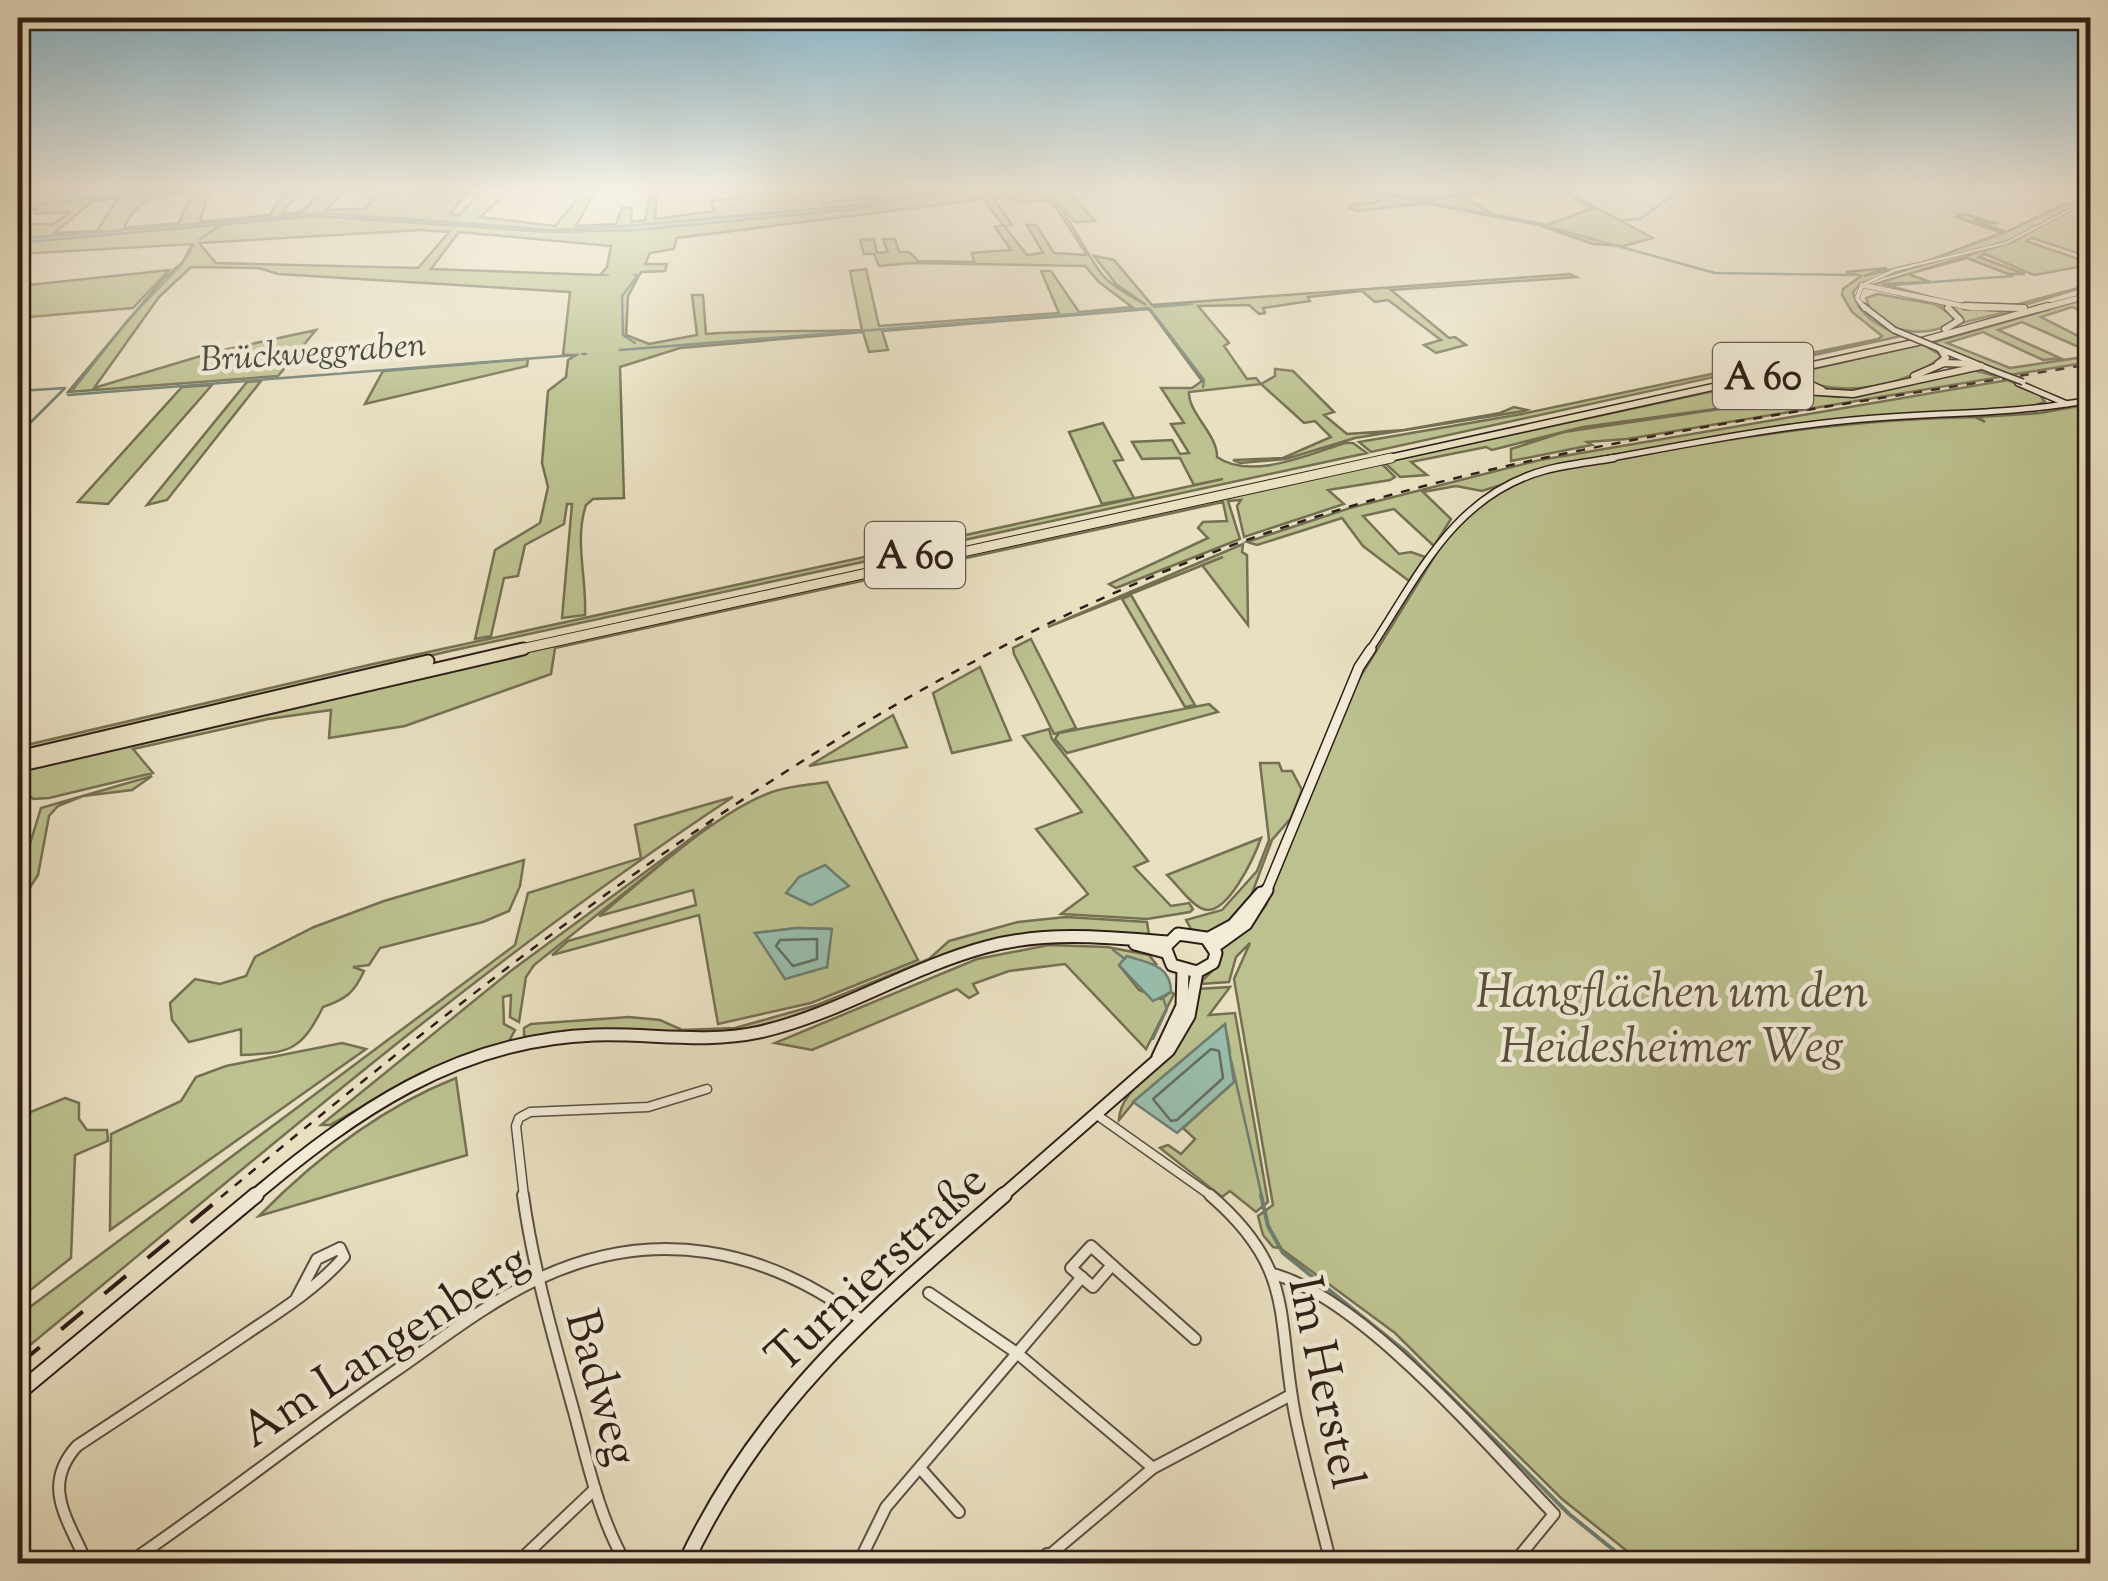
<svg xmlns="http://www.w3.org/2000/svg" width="2108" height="1581" font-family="'Sorts Mill Goudy',serif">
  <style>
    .green { fill: #bcc18f; stroke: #757053; stroke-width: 2.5; fill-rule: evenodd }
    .water { fill: #99bead; stroke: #6e7e71; stroke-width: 2.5 }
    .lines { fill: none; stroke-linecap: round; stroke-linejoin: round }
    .shore { stroke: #646e62; stroke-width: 2.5 }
    .stream-far1 { stroke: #6e7e71; stroke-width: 2.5 }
    .stream { stroke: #6e7e71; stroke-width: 4 }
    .street-far2-casing { stroke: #5d4e42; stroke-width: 4 }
    .street-far1-casing { stroke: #5d4e42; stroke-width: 11 }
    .street-casing { stroke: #5d4e42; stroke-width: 14 }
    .secondary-far5-casing { stroke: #2e1e17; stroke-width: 5 }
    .secondary-far4-casing { stroke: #2e1e17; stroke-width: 8 }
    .secondary-far3-casing { stroke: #2e1e17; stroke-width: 9 }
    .secondary-far2-casing { stroke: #2e1e17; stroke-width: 12 }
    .secondary-far1-casing { stroke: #2e1e17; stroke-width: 15 }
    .secondary-casing { stroke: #2e1e17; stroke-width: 18 }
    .highway-far3-casing { stroke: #2e1e17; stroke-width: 6 }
    .highway-far2-casing { stroke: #2e1e17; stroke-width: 9 }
    .highway-far1-casing { stroke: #2e1e17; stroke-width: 11 }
    .highway-casing { stroke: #2e1e17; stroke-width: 15 }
    .street-far2 { stroke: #f1ebd7; stroke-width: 2.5 }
    .street-far1 { stroke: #f1ebd7; stroke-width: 8 }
    .street { stroke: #f1ebd7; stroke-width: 10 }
    .secondary-far5 { stroke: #f1ebd7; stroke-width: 4 }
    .secondary-far4 { stroke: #f1ebd7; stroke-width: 5 }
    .secondary-far3 { stroke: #f1ebd7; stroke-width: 6 }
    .secondary-far2 { stroke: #f1ebd7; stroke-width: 9 }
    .secondary-far1 { stroke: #f1ebd7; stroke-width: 11 }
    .secondary { stroke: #f1ebd7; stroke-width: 14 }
    .highway-far3 { stroke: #e9e0c2; stroke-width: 5 }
    .highway-far2 { stroke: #e9e0c2; stroke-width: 6 }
    .highway-far1 { stroke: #e9e0c2; stroke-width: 9 }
    .highway { stroke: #e9e0c2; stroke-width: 11 }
    .rail-far1 { stroke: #2e1e17; stroke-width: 2.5; stroke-dasharray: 9 9; stroke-linecap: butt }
    .rail { stroke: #2e1e17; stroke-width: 4; stroke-dasharray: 28 28; stroke-linecap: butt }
    .secondary-bridge-casing { stroke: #2e1e17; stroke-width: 8; stroke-linecap: butt }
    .secondary-bridge { stroke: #f1ebd7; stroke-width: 5 }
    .labels { text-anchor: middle; stroke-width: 9; stroke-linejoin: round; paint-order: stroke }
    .far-water-label { font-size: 35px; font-style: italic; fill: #4e4e44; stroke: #f1ebd7 }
    .shield { fill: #f1ebd7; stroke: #685c51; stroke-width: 2.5 }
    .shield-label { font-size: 38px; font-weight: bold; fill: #2e1e17 }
    .near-park-label { font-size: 48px; font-style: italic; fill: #594f3b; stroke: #f1ebd7 }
    .near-street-label { font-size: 48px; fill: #2e1e17; stroke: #f1ebd7 }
  </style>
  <rect width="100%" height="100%" fill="#e9e0c2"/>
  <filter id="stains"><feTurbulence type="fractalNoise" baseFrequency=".002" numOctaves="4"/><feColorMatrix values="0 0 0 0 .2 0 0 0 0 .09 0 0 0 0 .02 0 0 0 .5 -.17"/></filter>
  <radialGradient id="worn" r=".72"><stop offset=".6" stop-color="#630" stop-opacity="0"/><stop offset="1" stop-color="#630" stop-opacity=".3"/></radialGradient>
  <g class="green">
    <path d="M157 188H235L209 190 200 222 270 215 286 188H301L282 214 302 212 324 188H348L326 210 364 209 384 188H471L450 214 459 215 484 188H512L480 217 555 226 585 189 561 188H606L596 189 576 226 616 224 622 208H632L631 222 645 220 651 188H657L655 219 715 211 710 201 739 197 735 188H810L821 192 815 193 823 203 876 197 863 188C885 188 902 194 923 188H1065L1095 221 1075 222 1055 200C1072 223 1084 250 1101 273 1112 287 1131 296 1146 305L1116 284 1094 256 1114 260 1152 305 1570 274 1576 277 1391 290 1449 338 1455 337 1466 345 1436 353 1424 345 1441 340 1388 300 1375 302 1362 291 1308 297 1310 301 1263 308 1265 313 1259 314 1249 305 1198 306 1229 343 1224 346 1247 379 1256 378 1261 384 1275 376V369L1293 371 1334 412 1324 415 1347 434 1404 430 1500 413 1514 407 1527 410 1524 411 1355 438 1286 459 1240 463 1233 460 1283 458 1331 437 1315 421 1304 423 1261 384 1189 392C1188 413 1218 435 1217 457 1251 481 1310 454 1345 443H1353L1367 453 450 651 18 751V747L373 664 1223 479 1194 485 1180 458 1142 459 1132 442 1172 440 1180 454 1189 453 1171 424 1184 423 1161 388H1192L1202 381 1149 309 882 331 888 350 869 352 863 332 680 348 620 367 624 498 593 499 586 505C574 541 587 578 585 615L562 618 572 504H567L564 524 525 545 518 576 504 578 491 636 475 639 495 550 540 523 548 487 542 463 548 391 566 377 568 360 576 355H563L570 292 278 274 259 268 191 267 159 297 94 388 214 352 316 330 278 376 68 392 163 279 183 262 192 244 18 254V224H53L71 212 35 214 38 208 18 215V207ZM192 192 179 223 124 228C137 197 161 194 192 192ZM1006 197 1024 202 1051 200 1087 255 1054 253 1036 225H1027L1043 253 1027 255 1004 226 1012 225 994 199ZM118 198 97 231 54 233 93 201ZM983 199 1003 225 995 227 1011 250 972 253 974 262 918 261 909 252H899L895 239H883L888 252 877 253 874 239 860 240 864 254H874L879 266 911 263 1085 266 1099 282 1132 307 1079 312 1051 271H1041L1059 313 879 326 866 269 850 271 862 330C810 332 760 330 706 334L703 295H692L697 335 649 344 626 335 628 296 641 272 665 271 667 264H645L650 253 674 249 677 238ZM421 230 449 232 418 268 216 263 199 243ZM459 232 611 246 607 267 600 275 431 269Z"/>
    <path d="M1346 188 1425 200 1504 188 1463 197 1493 214 1547 225 1593 208 1555 188H1559L1653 238 1623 246 1593 244 1539 225 1424 203 1359 211 1349 208 1351 205 1377 202 1386 195Z"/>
    <path d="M2090 198 2008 241 1861 283 1853 292C1857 315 1881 327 1901 336L1371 452 1359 442 1522 414 1878 339 1882 336 1852 312 1842 295 1843 289 1861 276 1846 272 1887 268 1864 276 1927 261 2002 233 1956 217 1965 214 1998 224 1973 220 2006 232 2063 205Z"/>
    <path d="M2090 202V257L2032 238 2026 241 2090 263V272L2078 267 2034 275 1985 254 1979 257 2025 274H2008L1967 258 1908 274 1930 282 1882 284 1953 303 2007 307 2090 285 2025 305 1985 310 2010 311 1961 323 1962 318 1955 310 1872 285 2015 241 2069 209Z"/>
    <path d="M169 270 133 308 18 318V286Z"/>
    <path d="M1877 294 1934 304 1957 318C1933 342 1875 334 1866 298Z"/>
    <path d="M2090 298V314L2072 307 2041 317 2090 342V352L2022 322 1998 330 2060 358 2043 360 1983 332 1947 343 2010 368 2090 356V362L2010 375 1932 343Z"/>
    <path d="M1922 344 1942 356C1906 387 1843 398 1800 379L1799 374 1804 371Z"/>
    <path d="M528 359 527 366 365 404 383 371Z"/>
    <path d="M1973 370 2000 377 1627 439 1587 442 1592 445 1511 461V449L1564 432 1767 402 1583 427 1492 450 1486 447 1411 462 1427 475 1400 477 1384 462 1714 391 1763 390 1839 397Z"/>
    <path d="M2008 380 2040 395 2045 402 2033 406 1785 425 1574 462 1482 491 1456 486 1423 492 1451 519 1434 546 1394 509 1363 516 1399 554 1411 552 1425 557 1409 581 1363 546 1342 518 1257 545 1247 542 1350 508 1540 460Z"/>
    <path d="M261 381 167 500 147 505 247 382Z"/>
    <path d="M212 385 108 504 78 502 182 387Z"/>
    <path d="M2090 404V1563H1642L1562 1499 1395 1333 1280 1248 1273 1247 1263 1235 1258 1216 1273 1205 1234 979 1250 943 1236 957 1229 982 1199 984 1219 964 1222 948 1250 927 1266 905 1354 687 1452 528C1468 511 1491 493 1514 483 1557 464 1608 460 1655 452 1762 433 1866 419 1975 417L1985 422 1978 417 2040 413Z"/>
    <path d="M1103 423 1123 460 1114 461 1134 498 1102 504 1069 432Z"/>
    <path d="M1380 462 1395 477 1390 480 1328 490 1344 504 1244 537 1237 506 1241 500 1228 501 1240 539 1116 588 1109 584 1208 538 1198 528 1203 522 1227 521 1223 502 555 648 551 674 405 726 329 738 331 710 268 719 133 749 153 773 49 798 33 799 18 786V770L515 655Z"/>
    <path d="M1243 544 1242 552 1247 555 1248 625 1202 565 1223 557 1048 627Z"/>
    <path d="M1131 595 1195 705 1185 707 1122 599Z"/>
    <path d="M1031 639 1076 728 1054 734 1014 654 1013 648Z"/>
    <path d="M980 667 1011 740 952 753 933 693Z"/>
    <path d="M1209 704 1218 712 1067 753 1055 739 1059 733Z"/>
    <path d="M893 715 907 747 809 766Z"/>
    <path d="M1049 729 1052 739 1148 861 1134 867 1171 906 1189 903 1193 909 1190 912 1147 919 1061 914 1088 894 1036 829 1082 812 1023 736Z"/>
    <path d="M1260 763H1279L1282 771H1292L1302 790 1291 818 1272 840 1248 904 1234 919 1211 934 1191 929 1186 920 1222 910 1257 871 1269 840Z"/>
    <path d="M152 776 132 790 83 796 58 806 49 816 38 875 18 906 24 863 41 808Z"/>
    <path d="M827 782 918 960 811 1003 718 1024 699 915 552 955 568 941 696 905 693 890 599 916C646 878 716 812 772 792 789 786 809 785 827 782ZM797 928 831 929 827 967 756 933Z"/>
    <path d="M733 797C480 964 251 1163 18 1355V1316L515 945 528 893 641 858 635 825Z"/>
    <path d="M712 823 534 965 526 977 519 1022 510 1017 511 995 503 997 504 1024 515 1030 508 1043 421 1073 330 1125H321L512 970Z"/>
    <path d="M1261 838C1255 855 1227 918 1203 909 1190 904 1177 884 1167 875Z"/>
    <path d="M524 860 520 886 509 911 483 922 380 948 369 965 353 967 364 971C354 993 346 999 323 1007 301 1051 290 1053 241 1055V1029L189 1042 172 1020 170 1003 195 979 220 984 246 976 255 957 314 927 384 901Z"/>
    <path d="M1066 917 1147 922 1149 935 1014 936 808 1015 736 1031 705 1035 615 1029 527 1038 524 1035V1028L531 1024 629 1017 660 1020 682 1030 735 1028 817 1005 929 959 949 941 1018 922Z"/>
    <path d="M1049 945 1107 947 1149 955 1156 964 1120 966 1139 990 1161 999 1171 992 1174 994 1146 1049 1065 964 1009 971 973 984 978 993 969 998 957 989 812 1050 775 1043 977 959Z"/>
    <path d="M1230 987 1209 1015 1235 1013 1268 1202 1256 1212 1230 1191 1222 1197 1160 1148 1168 1145 1181 1154 1195 1139 1183 1128 1234 1082 1225 1025 1134 1102 1119 1120C1120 1077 1198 1058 1198 989Z"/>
    <path d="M342 1043 366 1049 110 1230 111 1134 181 1101 196 1077 226 1066Z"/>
    <path d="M456 1078 467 1155 259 1216C316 1158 380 1108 456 1078Z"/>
    <path d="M65 1098 79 1103V1119L87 1130H107L108 1141 75 1155 71 1258 19 1299 22 1282 18 1117Z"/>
  </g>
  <g class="water">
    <path d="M18 188H96L85 191 181 188 18 207V193L54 192 43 196 73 190 18 192Z"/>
    <path d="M946 188H968L854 209 639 230 550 232 316 216 18 243V239L322 213 553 230 613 227 850 206Z"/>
    <path d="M825 865 849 886 811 905 786 893 799 877Z"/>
    <path d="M797 928 832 929 827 967 785 979 755 933Z"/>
    <path d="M1127 956C1148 963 1171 965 1171 992L1153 1001 1119 965Z"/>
    <path d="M1225 1024 1234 1082 1177 1133 1133 1102Z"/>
  </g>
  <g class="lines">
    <g class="shore">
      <path d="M817 939V959L793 966 776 946 780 940Z"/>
      <path d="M1211 1049 1219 1051 1223 1078 1177 1120 1171 1121 1153 1099Z"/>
    </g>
    <g class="stream-far1">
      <path d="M1357 188 1538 224 1715 273 1857 275"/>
      <path d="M1425 201 1497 188"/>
      <path d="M1623 220 1640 219 1683 188"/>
      <path d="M200 239 219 226"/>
      <path d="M180 266 194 245"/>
      <path d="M602 275H608"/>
      <path d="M634 275H638L622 296 623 335 635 343"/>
      <path d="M1893 285 2013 276"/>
      <path d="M1154 307 1192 304"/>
      <path d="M1150 309 1204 380 1203 387"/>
      <path d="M130 318 178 268"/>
      <path d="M620 350 1149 308"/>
      <path d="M582 354H586"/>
      <path d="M18 391 65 388 18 435"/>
      <path d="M71 392 128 320"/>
      <path d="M68 395 576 355"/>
      <path d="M2079 451 2090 455"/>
      <path d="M1113 950 1125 959"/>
      <path d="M1227 1035 1230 1052"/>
      <path d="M1153 1039 1167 1009 1163 998"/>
      <path d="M1231 1060 1262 1197"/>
    </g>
    <path class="stream" d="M1261 1195 1268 1226 1283 1253 1405 1351 1569 1514 1631 1564"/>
    <defs>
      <path id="street-far2" d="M1862 285 1895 270 2006 243 2090 200"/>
      <g id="street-far1">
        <path d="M1097 1115 1213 1197"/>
        <path d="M524 1197 516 1126 519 1118 530 1112 648 1107 707 1089"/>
      </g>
      <g id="street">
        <path d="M523 1195C533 1268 554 1340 574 1412 588 1464 599 1517 626 1564"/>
        <path d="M1210 1195C1296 1269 1276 1315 1295 1415 1305 1465 1319 1514 1331 1564"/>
        <path d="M1091 1246 1112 1265 1093 1287 1071 1268Z"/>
        <path d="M1112 1265 1195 1339"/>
        <path d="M1273 1274C1363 1298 1487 1445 1554 1514L1513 1564"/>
        <path d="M929 1293 1017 1353 1153 1468"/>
        <path d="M920 1468 959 1512"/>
        <path d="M1047 1554 1053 1564"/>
        <path d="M87 1564C69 1520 40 1487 77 1446 133 1409 190 1372 246 1334 280 1311 317 1288 344 1257L340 1248 317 1259 296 1299"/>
        <path d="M127 1564C217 1503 302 1435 391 1374 439 1341 485 1304 538 1279 653 1225 765 1247 864 1322"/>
        <path d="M516 1564 595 1489"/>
        <path d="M858 1564 886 1507 1082 1277"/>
        <path d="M1039 1564 1153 1468 1291 1395"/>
      </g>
      <path id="secondary-far5" d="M1862 285 1857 298 1865 309"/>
      <g id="secondary-far4">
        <path d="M1863 306 1894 330"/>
        <path d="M1938 348 1991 370"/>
        <path d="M2018 383 2067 404"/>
        <path d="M1600 460C1683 445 1767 428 1852 420 1932 412 2011 415 2090 400"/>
      </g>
      <path id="secondary-far3" d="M1369 651C1418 577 1453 495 1546 470 1568 464 1592 462 1614 458"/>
      <path id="secondary-far2" d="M1266 892 1359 667 1371 649"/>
      <g id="secondary-far1">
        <path d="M1178 934 1206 938 1216 953 1213 963 1197 972 1172 965 1165 947Z"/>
        <path d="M1207 939 1233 925 1261 893"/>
        <path d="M1135 944 1165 952"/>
        <path d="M1214 947 1246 924 1267 890"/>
        <path d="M1158 1057 1182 1006 1183 971"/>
        <path d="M253 1197C354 1112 456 1040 594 1035 649 1033 705 1044 760 1032 839 1014 908 968 986 947 1045 931 1107 937 1167 942"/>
        <path d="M1001 1197 1169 1050 1189 1016 1197 972"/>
      </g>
      <g id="secondary">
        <path d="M18 1393 256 1195"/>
        <path d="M685 1564C760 1403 873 1309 1004 1195"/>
      </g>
      <g id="highway-far3">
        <path d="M1862 285 1972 308H2024"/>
        <path d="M2039 309 2090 295"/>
      </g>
      <g id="highway-far2">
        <path d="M1965 306 2024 308"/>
        <path d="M1945 329 1960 320 1948 308"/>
        <path d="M1938 364 1946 358 1941 350"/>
        <path d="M1804 370 1797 373V378L1822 390"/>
        <path d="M1914 376 1944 363 1972 364"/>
        <path d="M1734 387 1853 394 1981 366"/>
        <path d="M1380 460 1918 342 2048 306"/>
      </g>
      <path id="highway-far1" d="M512 651 1391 458"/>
      <g id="highway">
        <path d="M18 757 428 661"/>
        <path d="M18 766 523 649"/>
      </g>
    </defs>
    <use href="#street-far2" class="street-far2-casing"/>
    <use href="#street-far1" class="street-far1-casing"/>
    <use href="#street" class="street-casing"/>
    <use href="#secondary-far5" class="secondary-far5-casing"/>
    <use href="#secondary-far4" class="secondary-far4-casing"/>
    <use href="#secondary-far3" class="secondary-far3-casing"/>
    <use href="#secondary-far2" class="secondary-far2-casing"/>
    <use href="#secondary-far1" class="secondary-far1-casing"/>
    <use href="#secondary" class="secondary-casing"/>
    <use href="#highway-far3" class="highway-far3-casing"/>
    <use href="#highway-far2" class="highway-far2-casing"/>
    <use href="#highway-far1" class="highway-far1-casing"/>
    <use href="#highway" class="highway-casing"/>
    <use href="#street-far2" class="street-far2"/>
    <use href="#street-far1" class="street-far1"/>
    <use href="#street" class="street"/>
    <use href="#secondary-far5" class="secondary-far5"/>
    <use href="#secondary-far4" class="secondary-far4"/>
    <use href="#secondary-far3" class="secondary-far3"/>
    <use href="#secondary-far2" class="secondary-far2"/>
    <use href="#secondary-far1" class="secondary-far1"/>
    <use href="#secondary" class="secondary"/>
    <use href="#highway-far3" class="highway-far3"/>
    <use href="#highway-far2" class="highway-far2"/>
    <use href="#highway-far1" class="highway-far1"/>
    <use href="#highway" class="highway"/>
    <path class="rail-far1" d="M221 1197C547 928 900 648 1309 519 1562 439 1830 409 2090 364"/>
    <path class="rail" d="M18 1365 224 1195"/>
    <defs>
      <g id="secondary-bridge">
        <path d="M1894 330 1938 348"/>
        <path d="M1991 370 2023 382"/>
      </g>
    </defs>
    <use href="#secondary-bridge" class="secondary-bridge-casing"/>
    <use href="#secondary-bridge" class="secondary-bridge"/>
  </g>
  <linearGradient id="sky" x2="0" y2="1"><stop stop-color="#88b8d0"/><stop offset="0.46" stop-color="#f5f1e4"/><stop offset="1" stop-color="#f5f1e4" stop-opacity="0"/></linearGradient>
  <rect width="2108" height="409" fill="url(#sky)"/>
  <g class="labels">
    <g class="far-water-label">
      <text transform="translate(313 351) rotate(-4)" y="12">Brückweggraben</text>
    </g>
    <g class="shield">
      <rect x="1713" y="343" width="100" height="66" rx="8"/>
      <rect x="865" y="522" width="100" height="66" rx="8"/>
    </g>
    <g class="shield-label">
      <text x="1763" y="389">A 60</text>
      <text x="915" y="568">A 60</text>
    </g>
    <g class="near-park-label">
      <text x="1672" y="1006">Hangflächen um den<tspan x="1672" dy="55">Heidesheimer Weg</tspan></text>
    </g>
    <g class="near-street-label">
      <text transform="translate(875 1267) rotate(-43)" y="17">Turnierstraße</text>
      <text transform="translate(383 1344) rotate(-33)" y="17">Am Langenberg</text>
      <text transform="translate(1328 1382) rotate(78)" y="17">Im Herstel</text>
      <text transform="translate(604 1387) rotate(74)" y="17">Badweg</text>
    </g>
  </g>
  <rect width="2108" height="1581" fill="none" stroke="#e9e0c2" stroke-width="60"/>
  <rect x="20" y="20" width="2068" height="1541" fill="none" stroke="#2e1e17" stroke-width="5"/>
  <rect x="30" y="30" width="2048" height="1521" fill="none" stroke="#2e1e17" stroke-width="2.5"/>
  <rect width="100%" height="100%" filter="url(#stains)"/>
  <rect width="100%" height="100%" fill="url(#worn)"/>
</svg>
